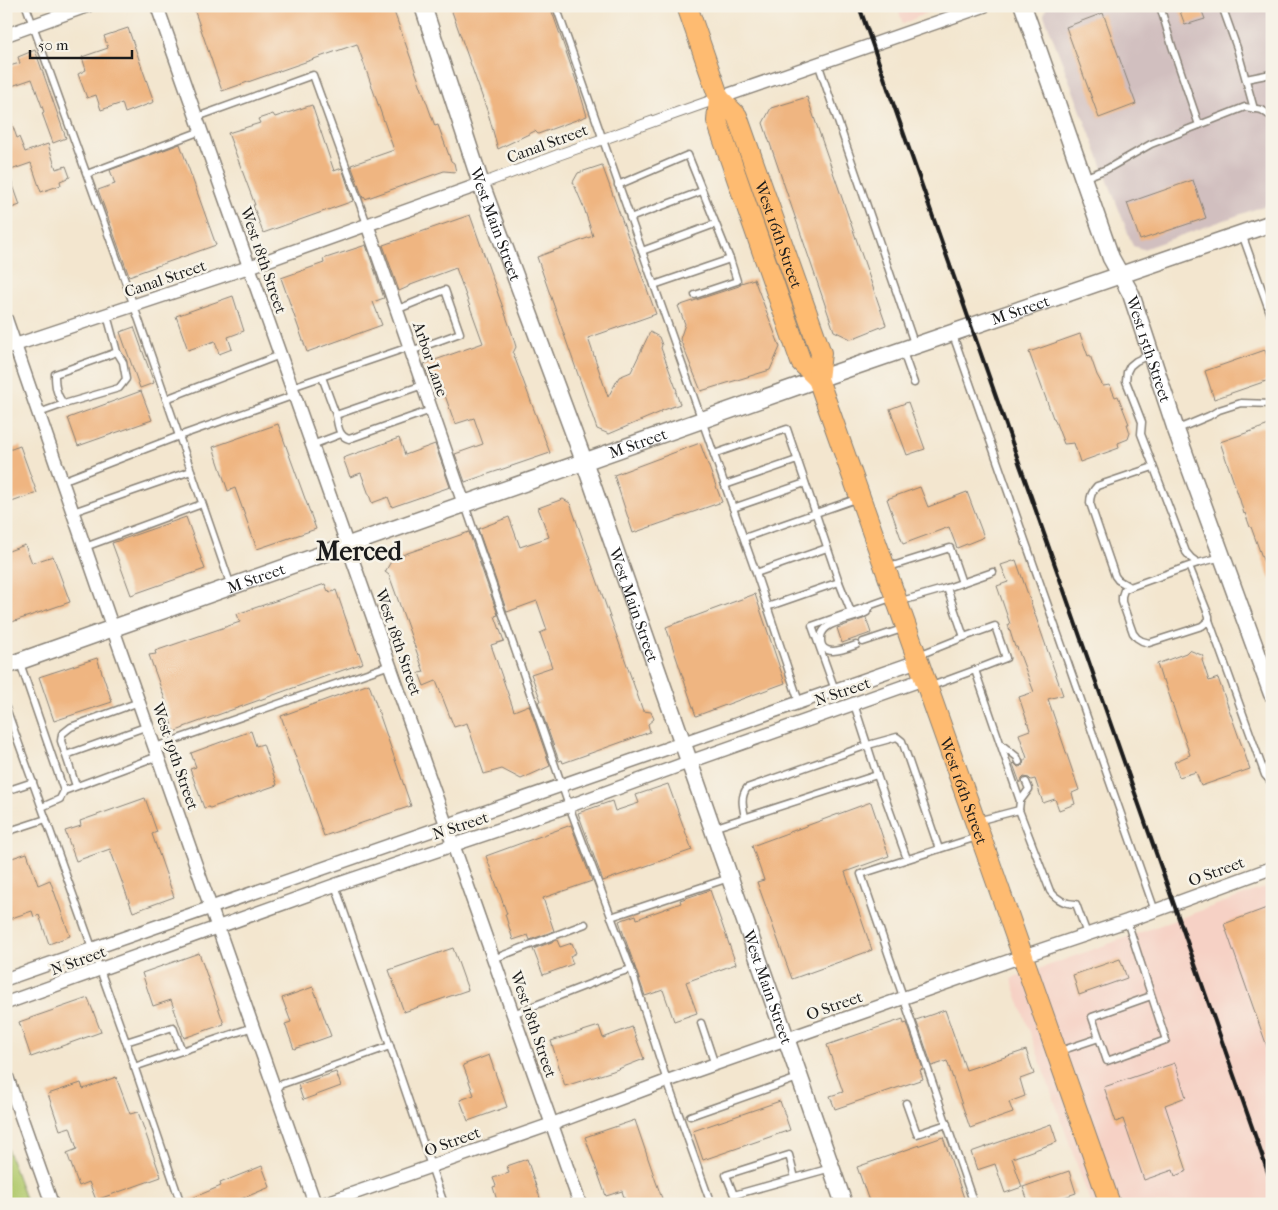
<svg xmlns="http://www.w3.org/2000/svg" width="1278" height="1210" font-family="'IM FELL French Canon',serif">
  <style>
    .built { fill: #f6d1c5 }
    .industrial { fill: #d1bfbf }
    .green { fill: #b3cb70; stroke: #687446 }
    .building { fill: #efb581 }
    .lines { fill: none; stroke-linecap: round; stroke-linejoin: round }
    .service-casing { stroke: #888176; stroke-width: 9 }
    .pedestrian-casing { stroke: #888176; stroke-width: 12 }
    .minor-casing { stroke: #888176; stroke-width: 15 }
    .tertiary-casing { stroke: #888176; stroke-width: 19 }
    .primary-casing { stroke: #888176; stroke-width: 22 }
    .service { stroke: #fff; stroke-width: 6 }
    .pedestrian { stroke: #fff; stroke-width: 10 }
    .minor { stroke: #fff; stroke-width: 12 }
    .tertiary { stroke: #fff; stroke-width: 16 }
    .primary { stroke: #febb71; stroke-width: 20 }
    .rail { stroke: #1c1c1c; stroke-width: 4 }
    .labels { text-anchor: middle; stroke-width: 5; stroke-linejoin: round; paint-order: stroke }
    .street-label { font-size: 16px; fill: #1c1c1c; stroke: #f7f3e8 }
    .town-label { font-size: 26px; font-weight: bold; fill: #1c1c1c; stroke: #f7f3e8 }
  </style>
  <rect width="100%" height="100%" fill="#f7f3e8"/>
  <filter id="ink" filterUnits="userSpaceOnUse"><feTurbulence type="fractalNoise" baseFrequency=".02" numOctaves="2"/><feDisplacementMap in="SourceGraphic" scale="10" xChannelSelector="R" yChannelSelector="G"/><feConvolveMatrix kernelMatrix="1 2 1 2 8 2 1 2 1" color-interpolation-filters="sRGB"/></filter>
  <filter id="wash" filterUnits="userSpaceOnUse"><feTurbulence type="fractalNoise" baseFrequency=".0096" numOctaves="4" result="noise"/><feDisplacementMap in="SourceGraphic" scale="20" xChannelSelector="R" yChannelSelector="G"/><feGaussianBlur stdDeviation="1.12" result="paint"/><feColorMatrix in="noise" values="0 0 0 0 0 0 0 0 0 0 0 0 0 0 0 0 0 1.4 0 .05"/><feComposite in="paint" operator="in"/></filter>
  <g filter="url(#wash)">
    <rect width="100%" height="100%" fill="#f3e6cf"/>
    <g class="built">
      <path d="M897 6H940L903 24Z"/>
      <path d="M1272 885V1204H1091L1011 979Z"/>
    </g>
    <path class="industrial" d="M1047 6H1272V203L1143 249 1133 246 1044 15Z"/>
    <path class="green" d="M6 1145 27 1204H6Z"/>
    <g id="blocks">
      <g class="building">
        <path d="M193 6H392L435 126 438 125 451 161 454 163 456 172 444 171 365 199V197L363 198 351 165 394 150 357 44 222 91Z"/>
        <path d="M450 6H550L578 86 587 116 538 134 535 131 498 149 488 113Z"/>
        <path d="M1178 6H1200L1205 19 1185 25Z"/>
        <path d="M1103 13 1136 104 1099 118 1066 27Z"/>
        <path d="M128 28 154 102 125 113 122 103 101 110 96 95 87 98 78 74 86 70 82 57 108 48 104 36Z"/>
        <path d="M35 50 66 138 53 143 42 113 44 112 32 79 6 88V67L20 63 18 57Z"/>
        <path d="M807 97 886 325 851 339 834 331 763 123 771 108Z"/>
        <path d="M312 105 334 171 342 168 353 201 263 233 253 205H255L228 133 260 123 258 119 273 114 275 117Z"/>
        <path d="M6 113H8L17 138 19 137 25 152 48 144 56 169 66 166 70 177 60 181 61 185 41 192 31 163 8 171 20 205 6 210Z"/>
        <path d="M180 144 216 245 129 276 98 190 115 184 110 170Z"/>
        <path d="M602 165 656 314 588 338 608 397 619 377 631 372 650 332 659 337 662 345 661 348 677 391 676 393 680 404 661 411V412L609 434 597 429 537 257 593 236 584 208 573 182 578 173Z"/>
        <path d="M1193 180 1206 218 1140 240 1127 203Z"/>
        <path d="M470 215 512 333 516 347 513 353 550 453 465 482 455 454 483 444 474 418 455 424 441 384 429 379 424 364 483 343 456 268 408 286V287L399 291 383 245Z"/>
        <path d="M366 245 384 298 373 302 382 325 307 352 281 278 324 263 323 259Z"/>
        <path d="M754 279 780 347 770 370 701 391 680 339 685 324 678 306 739 286 741 283Z"/>
        <path d="M233 296 244 331 228 337 232 349 219 354 215 341 188 350 176 316Z"/>
        <path d="M134 327 154 383 140 388 120 332Z"/>
        <path d="M1080 334 1088 356 1090 355 1097 375 1103 386 1110 385 1115 397 1118 396 1129 424H1127L1130 433 1128 439 1118 443 1119 448 1080 462 1074 443 1064 444 1054 418H1053L1029 352Z"/>
        <path d="M1265 350 1272 371V379L1214 399 1205 371Z"/>
        <path d="M141 391 152 420 78 446 68 418Z"/>
        <path d="M908 402 925 449 907 455 890 409Z"/>
        <path d="M278 424 316 529 257 549 235 488 228 491 213 447Z"/>
        <path d="M1272 424V579H1270L1251 527H1250L1245 513 1244 514 1240 500 1220 442Z"/>
        <path d="M399 438 405 455 435 444 450 487 392 507 388 497 372 503 361 473 350 477 343 458Z"/>
        <path d="M700 443 722 502 633 533 614 475Z"/>
        <path d="M20 446 37 493 6 504V451Z"/>
        <path d="M920 487 928 507 967 492 984 537 957 548 949 527 903 544 887 499Z"/>
        <path d="M563 499 570 503 643 711 651 712 654 719 648 724 650 732 563 763 562 760 559 761 538 702 541 701 531 674 552 667 540 633 547 630 537 601 507 612 478 529 509 517 520 547 549 537 538 508Z"/>
        <path d="M186 517 205 569 131 595 112 543Z"/>
        <path d="M469 532 498 615 495 616 504 641 491 645 514 711 529 705 550 766 521 779 502 769 484 774 467 723 454 727 436 681 424 686 419 673 424 672 389 575 385 572 393 558Z"/>
        <path d="M25 545 32 563 53 556 70 602 6 624V552Z"/>
        <path d="M1016 560 1063 695 1048 699 1079 790 1072 793 1075 804 1059 810 1055 799 1043 803 1035 779 1031 780 1029 778 1024 777 1022 779 1020 783 1013 764 1014 763 1018 767H1020L1023 765 1024 760 1027 758 1019 734 1030 730 1019 697 1034 692 1017 647H1015L1008 625 1010 624 997 586 1008 582 1001 565Z"/>
        <path d="M325 584 328 591 329 590 330 593 336 590 358 654 359 653 363 663 184 727V728L174 732 170 720 172 719 149 655 156 654 155 651 240 622 237 614Z"/>
        <path d="M755 594 785 683 696 716 666 627Z"/>
        <path d="M866 618 871 633 842 643 837 628Z"/>
        <path d="M1189 650 1204 656 1202 660 1209 681 1218 678 1250 769 1201 786 1196 772 1179 777 1174 762 1190 755 1164 680H1162L1157 664 1186 653Z"/>
        <path d="M97 658 112 702 54 721 39 677Z"/>
        <path d="M369 684 411 806 324 836 281 716Z"/>
        <path d="M251 731 256 746 263 744 277 785 210 808 209 807 204 808 190 769 196 767 191 753Z"/>
        <path d="M668 784 692 850 603 881 578 813 612 801 615 811 639 803 636 795Z"/>
        <path d="M145 798 157 832 152 834 174 897 133 912 110 849 76 861 65 831 81 826 80 821Z"/>
        <path d="M871 802 889 856 845 872 872 950 792 979 757 882 764 880 752 846Z"/>
        <path d="M571 825 592 881 543 898 554 931 530 940 528 935 513 940 505 914H507L486 856Z"/>
        <path d="M27 853 38 885 50 880 70 936 49 944 39 915 34 917 32 911 6 920V860Z"/>
        <path d="M710 890 736 964 686 982 697 1013 674 1021 663 990 645 996 619 921 636 915 637 919 681 903 680 900Z"/>
        <path d="M1272 906V1054L1270 1055 1224 924Z"/>
        <path d="M557 940 560 947 572 943 576 953 570 956 573 964 543 975 533 949Z"/>
        <path d="M453 948 468 990 404 1012 389 970Z"/>
        <path d="M199 953 224 1024 184 1038 171 1000 153 1006 142 973Z"/>
        <path d="M1120 959 1127 978 1079 995 1073 975Z"/>
        <path d="M313 987 331 1036 294 1049 285 1024 291 1022 282 998Z"/>
        <path d="M88 998 101 1032 31 1057 19 1022Z"/>
        <path d="M945 1010 966 1070 1026 1050 1034 1074 1020 1079 1025 1096 1009 1102 1013 1113 970 1128 947 1061 932 1066 916 1020Z"/>
        <path d="M903 1019 904 1024 907 1023 923 1069 920 1070 923 1079 835 1109 830 1096 843 1092 827 1045Z"/>
        <path d="M599 1026 603 1038 632 1027 644 1059 613 1071 565 1086 551 1041Z"/>
        <path d="M489 1055 507 1107 468 1121 460 1100 474 1095 463 1065Z"/>
        <path d="M1175 1063 1186 1097 1165 1105 1187 1171 1175 1176 1173 1170 1144 1180 1123 1119 1116 1122 1104 1087Z"/>
        <path d="M336 1072 341 1086 303 1100 298 1085Z"/>
        <path d="M116 1077 130 1114 138 1112 161 1177 96 1200 89 1182 79 1186 67 1153 77 1149 70 1127 60 1130 48 1094 81 1083 83 1089Z"/>
        <path d="M780 1101 790 1130 703 1160 693 1131Z"/>
        <path d="M635 1120 655 1179 664 1204H626L622 1191 606 1196 585 1137Z"/>
        <path d="M1051 1124 1057 1142 1012 1158 1022 1187 1005 1193 995 1164 977 1170 971 1152Z"/>
        <path d="M943 1137 964 1198 962 1199 964 1204H870L857 1167Z"/>
        <path d="M527 1159 542 1204H498L493 1187 496 1186 493 1178 509 1173 507 1166Z"/>
        <path d="M262 1166 270 1187 229 1204H186L185 1201 221 1186 220 1183Z"/>
        <path d="M1069 1171 1076 1193 1044 1204H1029L1023 1187Z"/>
      </g>
    </g>
  </g>
  <g filter="url(#ink)">
    <use href="#blocks" fill-opacity="0" stroke="#888176" stroke-width="1"/>
    <g class="lines">
      <defs>
        <g id="service">
          <path d="M26 6 134 306 231 586"/>
          <path d="M556 6 642 251 756 573 799 702"/>
          <path d="M1160 6 1172 46 1199 125"/>
          <path d="M1222 6 1237 48 1254 109"/>
          <path d="M818 63 915 346"/>
          <path d="M1246 79 1271 74 1272 72"/>
          <path d="M197 117 313 75 367 224"/>
          <path d="M87 174 201 131"/>
          <path d="M1083 178 1107 169 1151 144 1245 107 1262 110 1272 117"/>
          <path d="M618 185 688 155 730 259 654 285"/>
          <path d="M630 218 702 191"/>
          <path d="M1242 234 1272 318"/>
          <path d="M642 251 715 224"/>
          <path d="M695 295 737 281 730 259"/>
          <path d="M396 310 445 290 460 333 411 351"/>
          <path d="M107 315 117 352 123 362 126 379 119 388 64 404C56 395 55 385 55 374L117 352"/>
          <path d="M953 335 1155 911"/>
          <path d="M903 352 914 383"/>
          <path d="M1151 354 1136 361 1130 366 1127 372 1126 381 1142 422 1141 434 1186 552 1191 558 1198 563 1222 557"/>
          <path d="M322 377 336 415"/>
          <path d="M423 385 336 415C338 425 338 436 349 439L431 410"/>
          <path d="M292 387 409 347"/>
          <path d="M166 399 280 355"/>
          <path d="M39 413 64 404"/>
          <path d="M1178 429 1209 416 1219 410 1241 403 1272 404"/>
          <path d="M312 445 341 434"/>
          <path d="M714 454 787 429 839 582 851 612"/>
          <path d="M62 481 179 436 295 395"/>
          <path d="M725 485 797 460"/>
          <path d="M465 505 569 806 631 969 667 1081 711 1204"/>
          <path d="M733 508 805 483"/>
          <path d="M73 512 191 471"/>
          <path d="M744 538 856 499"/>
          <path d="M85 547 202 504"/>
          <path d="M1189 566 1209 616V620L1202 626 1149 643 1142 641 1137 638 1133 633 1122 602V596L1124 590 1130 587 1189 566 1198 563"/>
          <path d="M886 568 950 548 962 583"/>
          <path d="M993 572 947 588 964 637 995 626 1006 658 975 670 1020 801 1019 810 1050 891C1057 900 1065 904 1076 904L1087 934"/>
          <path d="M756 573 827 548"/>
          <path d="M1130 587 1118 580 1115 576 1090 503C1090 496 1092 491 1097 486L1153 467"/>
          <path d="M898 602 947 588"/>
          <path d="M767 607 839 582"/>
          <path d="M1209 620 1265 775 1272 783"/>
          <path d="M863 642 902 629"/>
          <path d="M856 645C845 649 820 659 821 638 821 620 856 620 867 612 868 611 870 606 871 605"/>
          <path d="M919 655 964 637"/>
          <path d="M20 663 64 791"/>
          <path d="M929 687 975 670"/>
          <path d="M835 690 812 626 891 598"/>
          <path d="M854 704 877 775 907 859"/>
          <path d="M6 708 126 1042 181 1204"/>
          <path d="M1002 745 1017 757 1019 762"/>
          <path d="M155 747 390 665"/>
          <path d="M66 755 148 726"/>
          <path d="M76 786 61 741 62 734 71 727 139 702"/>
          <path d="M6 791 33 782"/>
          <path d="M1020 801 1029 789 1026 782"/>
          <path d="M42 807 60 799 64 791 158 756"/>
          <path d="M745 817C743 807 740 797 747 788L868 745 897 737 902 741 939 849"/>
          <path d="M977 821 1019 810"/>
          <path d="M713 828 877 775"/>
          <path d="M6 832 46 819"/>
          <path d="M335 885 444 1204"/>
          <path d="M611 917 729 878"/>
          <path d="M1127 921 1166 1040 1107 1061 1092 1017 1151 996"/>
          <path d="M493 959 585 924"/>
          <path d="M513 1014 615 974 631 969"/>
          <path d="M701 1023 715 1065"/>
          <path d="M126 1042 173 1027 182 1051"/>
          <path d="M1060 1051 1099 1038"/>
          <path d="M134 1067 253 1027"/>
          <path d="M274 1087 390 1046"/>
          <path d="M906 1103 917 1134 947 1124"/>
          <path d="M690 1116 798 1078"/>
          <path d="M795 1178 789 1155 726 1175 734 1195 831 1168"/>
          <path d="M974 1204 861 874 977 837"/>
        </g>
        <path id="pedestrian" d="M481 184 558 155 719 98"/>
        <g id="minor">
          <path d="M157 6 580 1204"/>
          <path d="M6 35 87 6"/>
          <path d="M719 98 984 6"/>
          <path d="M367 224 464 504"/>
          <path d="M6 319 113 629 315 1204"/>
          <path d="M6 348 249 267 481 184"/>
          <path d="M6 979 918 661"/>
          <path d="M6 1003 335 885 569 806 689 762 924 679"/>
          <path d="M6 1074 52 1204"/>
          <path d="M323 1204 552 1124 667 1081 1023 956 1127 921 1272 868"/>
        </g>
        <g id="tertiary">
          <path id="s1" d="M423 6 481 184 584 461 844 1204"/>
          <path id="s2" d="M1023 6 1111 258 1131 294 1176 430 1272 694"/>
          <path id="s3" d="M6 666 818 379 1272 223"/>
        </g>
        <g id="primary">
          <path d="M687 6 719 98 717 121 801 362 818 379"/>
          <path id="s4" d="M719 98 737 116 821 353 818 379C914 655 1015 928 1110 1204"/>
        </g>
      </defs>
      <use href="#service" class="service-casing"/>
      <use href="#pedestrian" class="pedestrian-casing"/>
      <use href="#minor" class="minor-casing"/>
      <use href="#tertiary" class="tertiary-casing"/>
      <use href="#primary" class="primary-casing"/>
      <use href="#service" class="service"/>
      <use href="#pedestrian" class="pedestrian"/>
      <use href="#minor" class="minor"/>
      <use href="#tertiary" class="tertiary"/>
      <use href="#primary" class="primary"/>
      <path class="rail" d="M859 6 1272 1184"/>
    </g>
  </g>
  <g class="labels">
    <g class="street-label">
      <text transform="translate(547 143) rotate(-20)" y="6">Canal Street</text>
      <text dy="6" stroke="none"><textPath href="#s1" startOffset="230">West Main Street</textPath></text>
      <text dy="6" stroke="none"><textPath href="#s4" startOffset="151">West 16th Street</textPath></text>
      <text transform="translate(264 260) rotate(71)" y="6">West 18th Street</text>
      <text transform="translate(165 278) rotate(-19)" y="6">Canal Street</text>
      <text dy="6" stroke="none"><textPath href="#s3" startOffset="1075">M Street</textPath></text>
      <text dy="6" stroke="none"><textPath href="#s2" startOffset="366">West 15th Street</textPath></text>
      <text transform="translate(431 359) rotate(71)" y="6">Arbor Lane</text>
      <text dy="6" stroke="none"><textPath href="#s3" startOffset="670">M Street</textPath></text>
      <text dy="6" stroke="none"><textPath href="#s3" startOffset="265">M Street</textPath></text>
      <text dy="6" stroke="none"><textPath href="#s1" startOffset="635">West Main Street</textPath></text>
      <text transform="translate(399 642) rotate(71)" y="6">West 18th Street</text>
      <text transform="translate(842 691) rotate(-19)" y="6">N Street</text>
      <text transform="translate(176 756) rotate(71)" y="6">West 19th Street</text>
      <text dy="6" stroke="none"><textPath href="#s4" startOffset="740">West 16th Street</textPath></text>
      <text transform="translate(460 825) rotate(-18)" y="6">N Street</text>
      <text transform="translate(1216 871) rotate(-20)" y="6">O Street</text>
      <text transform="translate(78 960) rotate(-20)" y="6">N Street</text>
      <text dy="6" stroke="none"><textPath href="#s1" startOffset="1040">West Main Street</textPath></text>
      <text transform="translate(834 1005) rotate(-19)" y="6">O Street</text>
      <text transform="translate(534 1024) rotate(71)" y="6">West 18th Street</text>
      <text transform="translate(452 1141) rotate(-20)" y="6">O Street</text>
    </g>
    <g class="town-label">
      <text x="359" y="560">Merced</text>
    </g>
  </g>
  <rect width="1278" height="1210" fill="none" stroke="#f7f3e8" stroke-width="25"/>
  <path d="M30 50v8h102v-8" fill="none" stroke="#1c1c1c" stroke-width="2.5"/>
  <text x="38" y="50" font-size="15" fill="#1c1c1c" stroke="#f7f3e8" stroke-width="4" paint-order="stroke">50 m</text>
</svg>
